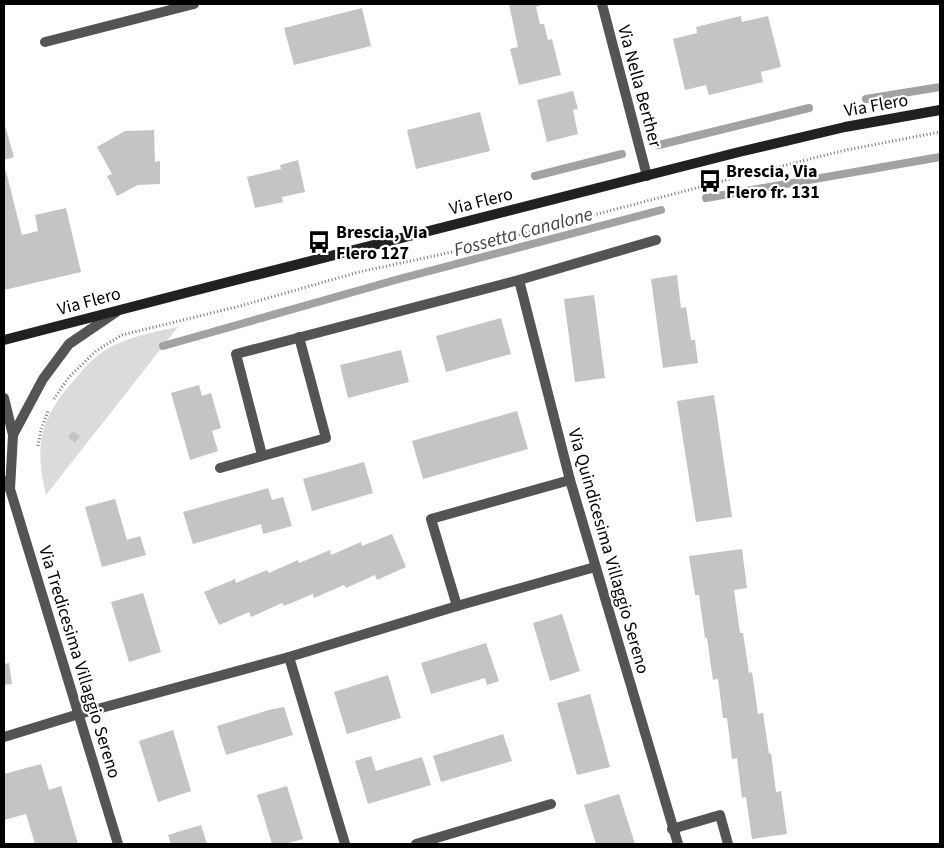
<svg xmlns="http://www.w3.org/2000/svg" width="944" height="848" font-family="'Source Sans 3',sans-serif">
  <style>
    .green { fill: #dbdbdb }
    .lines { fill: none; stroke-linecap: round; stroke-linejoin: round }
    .stream { stroke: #a2a2a2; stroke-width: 8 }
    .building { fill: #c4c4c4 }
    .path { stroke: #767676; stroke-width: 3; stroke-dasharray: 1 2.5; stroke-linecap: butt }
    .street { stroke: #545454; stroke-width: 10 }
    .secondary { stroke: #212121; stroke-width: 10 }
    .labels { text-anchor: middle; stroke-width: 4.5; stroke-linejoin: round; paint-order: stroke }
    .street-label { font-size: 18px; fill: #000; stroke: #fff }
    .poi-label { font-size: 18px; font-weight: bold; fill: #000; stroke: #fff; text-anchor: start }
    .water-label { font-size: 19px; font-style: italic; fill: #434343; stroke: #fff }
  </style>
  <rect width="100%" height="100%" fill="#fff"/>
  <path class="green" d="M178 327 46 495C34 443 40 419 75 379 87 364 101 350 119 343 138 335 158 331 178 327Z"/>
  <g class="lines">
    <g class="stream">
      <path d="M866 99 940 87"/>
      <path d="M659 145 809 108"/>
      <path d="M535 176 622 154"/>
      <path d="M706 198 940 157"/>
      <path d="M163 346 399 279 661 210"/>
    </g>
  </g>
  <g class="building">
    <path d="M509 4H544L536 7 540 24H544L548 40 552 39 561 75 519 85 510 49 518 47Z"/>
    <path d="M362 8 371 46 294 65 284 28Z"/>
    <path d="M741 16 742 22 768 16 781 67 761 72 763 82 709 95 706 85 685 90 673 39 697 33 696 27Z"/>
    <path d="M573 91 578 109 573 110 578 134 547 142 537 100Z"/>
    <path d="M480 112 490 151 416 169 407 130Z"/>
    <path d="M4 122 14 157 4 160Z"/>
    <path d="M154 130 155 162 160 161V184L138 185 117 196 107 176 112 174 97 147 125 131Z"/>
    <path d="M298 160 305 192 282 197 283 202 255 208 247 177 281 169 280 165Z"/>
    <path d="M4 171H6L22 235 38 231 35 215 66 208 81 272 4 290Z"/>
    <path d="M677 275 681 308 686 307 691 340H695L698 363 663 368 651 279Z"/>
    <path d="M594 295 605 378 575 382 564 299Z"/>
    <path d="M501 318 511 354 446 372 436 336Z"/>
    <path d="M401 350 409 382 348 398 340 365Z"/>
    <path d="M199 385 202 396 211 393 221 428 212 431 218 451 190 460 171 393Z"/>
    <path d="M714 395 732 517 696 522 677 401Z"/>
    <path d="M517 411 528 449 423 479 412 441Z"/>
    <path d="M73 431 80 436 75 443 68 437Z"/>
    <path d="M364 462 373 493 312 511 303 479Z"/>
    <path d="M268 488 272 500 283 497 292 526 263 534 261 524 193 544 183 512Z"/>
    <path d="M115 499 127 540 140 536 146 555 102 567 85 507Z"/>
    <path d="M392 534 406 567 377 580 375 575 346 588 344 585 314 598 313 594 284 606 282 603 251 617 249 612 219 625 204 592 235 579 236 583 267 570 269 573 298 560 299 563 330 550 331 555 361 542 362 546Z"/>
    <path d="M742 549 747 588 734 590 740 633H743L749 673 752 672 758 714 763 713 769 754 771 753 776 792 781 791 787 834 752 839 746 797 742 798 737 758 732 759 727 718H723L718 679 713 680 707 638H705L699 595H695L689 556Z"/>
    <path d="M143 593 161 652 129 662 111 602Z"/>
    <path d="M562 614 580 671 550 681 533 623Z"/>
    <path d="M486 643 499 681 487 685 485 678 431 694 421 663Z"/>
    <path d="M9 663 12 684 4 685V664Z"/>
    <path d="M388 675 401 718 347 734 334 692Z"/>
    <path d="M590 694 610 767 577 775 557 703Z"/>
    <path d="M284 707 293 735 226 755 217 726 269 710Z"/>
    <path d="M173 730 191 791 158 802 139 741Z"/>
    <path d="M503 734 512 761 441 782 433 756Z"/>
    <path d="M371 756 376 771 422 757 431 785 368 804 355 761Z"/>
    <path d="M41 764 49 790 61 786 78 844H35L26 814 4 820V774Z"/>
    <path d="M287 786 303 839 285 844H272L257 795Z"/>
    <path d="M619 794 635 844H596L584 805Z"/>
    <path d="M201 825 207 844H171L168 835Z"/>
  </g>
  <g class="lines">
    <g class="path">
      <path d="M54 399 69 377 96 351 122 335 240 306 359 272 457 251 738 177 846 150 940 132"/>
      <path d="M38 446 41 430 48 411"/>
    </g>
    <g class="street">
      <path d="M602 4 647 176"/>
      <path d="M45 42 194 4"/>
      <path d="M519 280 570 480 678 844"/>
      <path d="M4 398 13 435 10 489"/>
      <path d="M13 435 43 379 69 344 116 312"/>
      <path d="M262 455 236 354 519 280 656 240"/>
      <path d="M220 468 326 438 299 337"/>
      <path d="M4 481 10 489 118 844"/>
      <path d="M457 606 431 519 570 480"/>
      <path d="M289 657 345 844"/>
      <path d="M4 737 79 714 289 657 457 606 595 567"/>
      <path d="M672 829 720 815 728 844"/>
      <path d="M416 844 551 804"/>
    </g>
    <path class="secondary" d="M4 340 193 291 739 152 845 127 940 110"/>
  </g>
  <defs>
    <symbol id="bus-bare" viewBox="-9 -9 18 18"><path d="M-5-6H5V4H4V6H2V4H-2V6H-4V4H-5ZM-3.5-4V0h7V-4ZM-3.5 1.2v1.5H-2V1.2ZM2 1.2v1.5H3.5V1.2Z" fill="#000" stroke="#fff" stroke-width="2.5" paint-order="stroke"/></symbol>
  </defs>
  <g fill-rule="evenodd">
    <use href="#bus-bare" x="694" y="165" width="32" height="32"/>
    <use href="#bus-bare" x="303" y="226" width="32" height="32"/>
  </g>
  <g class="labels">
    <g class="street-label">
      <text transform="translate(640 86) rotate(75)" y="6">Via Nella Berther</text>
      <text transform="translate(876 105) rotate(-10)" y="6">Via Flero</text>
      <text transform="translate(481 201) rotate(-14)" y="6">Via Flero</text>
      <text transform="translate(89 301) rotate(-15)" y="6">Via Flero</text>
      <text transform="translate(609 551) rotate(74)" y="6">Via Quindicesima Villaggio Sereno</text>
      <text transform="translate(80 662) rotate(73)" y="6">Via Tredicesima Villaggio Sereno</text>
    </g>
    <g class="poi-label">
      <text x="726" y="177">Brescia, Via<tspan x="726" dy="21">Flero fr. 131</tspan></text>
      <text x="336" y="238">Brescia, Via<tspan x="336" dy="21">Flero 127</tspan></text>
    </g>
    <g class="water-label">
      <text transform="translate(523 231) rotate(-15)" y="7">Fossetta Canalone</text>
    </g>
  </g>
  <rect width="944" height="848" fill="none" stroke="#000000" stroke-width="10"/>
</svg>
